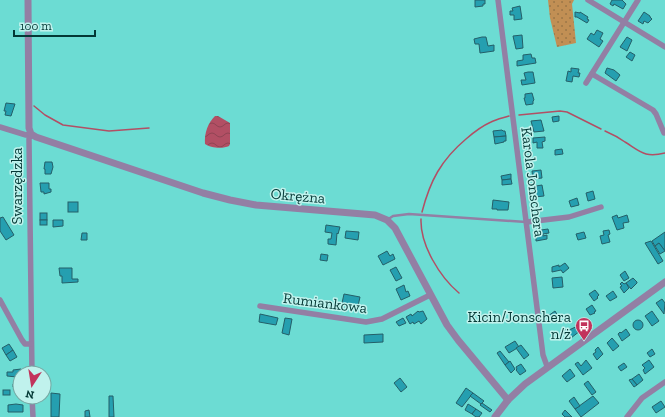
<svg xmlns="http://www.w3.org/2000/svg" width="665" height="417" font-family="'Zilla Slab',serif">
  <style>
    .grass { fill: url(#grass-dots) }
    .water { fill: url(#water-waves) }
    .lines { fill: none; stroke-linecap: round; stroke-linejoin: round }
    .stream { stroke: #b24f64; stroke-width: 1.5 }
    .building { fill: #259fb0; stroke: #245f68 }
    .service { stroke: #937fa4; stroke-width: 2.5 }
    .minor { stroke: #937fa4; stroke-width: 5.5 }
    .tertiary { stroke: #937fa4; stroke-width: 7 }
    .labels { text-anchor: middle; stroke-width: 3; stroke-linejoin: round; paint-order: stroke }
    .street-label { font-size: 15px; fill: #033835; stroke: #c0f2ed }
    .poi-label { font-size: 15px; fill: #033835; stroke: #c0f2ed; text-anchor: end }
  </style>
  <defs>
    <pattern id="grass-dots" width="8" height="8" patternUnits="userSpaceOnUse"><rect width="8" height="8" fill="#c18f54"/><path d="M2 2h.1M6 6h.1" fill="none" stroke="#9b7646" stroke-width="1.8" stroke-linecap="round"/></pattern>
    <pattern id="water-waves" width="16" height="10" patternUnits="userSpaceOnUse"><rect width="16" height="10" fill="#b24f64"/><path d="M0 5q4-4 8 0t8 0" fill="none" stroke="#8f4353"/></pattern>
  </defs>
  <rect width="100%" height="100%" fill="#6cdcd3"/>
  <path class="grass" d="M548 0H574L572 4 576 43 557 47 550 18Z"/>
  <path class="water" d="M215 116H218L230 123V144L229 146C223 149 210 148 205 144 204 133 208 123 215 116Z"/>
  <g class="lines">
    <g class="stream">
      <path d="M39 110 34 106 45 115 63 125 109 131 149 128"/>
      <path d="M519 115 560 111 567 112 601 129"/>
      <path d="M605 131C612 134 618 137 625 142 641 152 645 158 665 153"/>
      <path d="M422 212C430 181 441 160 466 139 474 132 482 126 491 122 497 119 503 118 509 116"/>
      <path d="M421 219C420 245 440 277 459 293"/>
    </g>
  </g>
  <g class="building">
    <path d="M475 0H485V4H483V6L475 7Z"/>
    <path d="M612 0H622L626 4 623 9 614 4 613 6 610 4Z"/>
    <path d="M520 6 522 19 514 20V15H510V11H513L512 8Z"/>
    <path d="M575 12 580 13V12L588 17 587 19 589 20 587 23 577 17H575Z"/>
    <path d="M644 12 650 16V17L652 19 648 23 644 21 643 24 638 21Z"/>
    <path d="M597 30 603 33 600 39 603 41 599 47 587 39 591 33 594 35Z"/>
    <path d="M522 35 523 48 516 49 513 36Z"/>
    <path d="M482 37H486L488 46 494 45V51L480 53 479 44H475L474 39Z"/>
    <path d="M627 37 632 40 627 51 620 47Z"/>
    <path d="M630 52 635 55 632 61 626 57Z"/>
    <path d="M531 54 532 58H535L536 63 517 66V61L523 60V55Z"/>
    <path d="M571 68 579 69 578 73H580L579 77 573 76 572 82 566 81 568 71 571 72Z"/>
    <path d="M607 68 614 70 620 75 616 81 605 73Z"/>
    <path d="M528 72H533L535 83 522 85 521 80H526L524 73Z"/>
    <path d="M532 93 534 100 533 101V104L526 105 524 98H525V94Z"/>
    <path d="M6 103 15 104 11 116 5 115 6 111H4Z"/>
    <path d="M559 116V121L553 122 552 117Z"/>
    <path d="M541 120 544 131 534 132 531 121Z"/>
    <path d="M502 130 503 131H505L506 136 494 137 493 131Z"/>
    <path d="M506 136V141H504V142L495 144 494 137Z"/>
    <path d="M545 137V141L542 142 543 148H537V142L533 143V138Z"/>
    <path d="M562 149 563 154 555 155V150Z"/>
    <path d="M45 162H52L53 167 51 174H45V169H44Z"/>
    <path d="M541 170 542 178 533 179 532 171Z"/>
    <path d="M511 174V179L502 180 501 176Z"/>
    <path d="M511 179 512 184 502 185V180Z"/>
    <path d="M40 183H49V189H51V192L44 194V192H41Z"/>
    <path d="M542 185 544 196 535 197 534 189 536 188V186Z"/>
    <path d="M593 191 595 199 588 201 586 193Z"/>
    <path d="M577 198 579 205 571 207 569 201Z"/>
    <path d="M493 200 509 202 508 210H497V209H492Z"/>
    <rect x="68" y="202" width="10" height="10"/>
    <rect x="40" y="213" width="7" height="7"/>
    <path d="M617 215 618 218 627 215 629 222 623 223 624 228 617 230 612 217Z"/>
    <path d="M3 217 14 235 6 240 0 231V218Z"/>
    <rect x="40" y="220" width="7" height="5"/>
    <path d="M53 220H63V226L53 227Z"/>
    <path d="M326 225 340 227 338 234 337 233 336 245 328 244V239H331L332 233 325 232Z"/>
    <path d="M548 229 549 233 543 234V236L547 235V239L536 241V237L538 236V233L542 232 541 230Z"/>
    <path d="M609 230 610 234 608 235 610 242 602 244 600 236 604 235 603 231Z"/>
    <path d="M346 231 359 232 358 240 345 238Z"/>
    <path d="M584 232 586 238 578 240 576 234Z"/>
    <path d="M665 232V251L659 243 655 246 652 241Z"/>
    <path d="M82 233H87V240H81Z"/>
    <path d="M651 241 663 261 658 264 645 243Z"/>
    <path d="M659 243 665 251 660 254 655 246Z"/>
    <path d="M387 251 390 256 393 254 395 259 383 265 378 256Z"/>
    <path d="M321 254 328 255 327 261 320 260Z"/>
    <path d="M565 263 569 268 563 273 561 270 552 272V267L559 265V267Z"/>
    <path d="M396 267 402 278 396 281 390 270Z"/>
    <path d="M59 268H72V279H78V282L62 283V276H60Z"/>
    <path d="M625 271 629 278 624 281 620 275Z"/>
    <path d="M562 277 563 287 553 288 552 278Z"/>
    <path d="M633 278 637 282V283L631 289 626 283Z"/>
    <path d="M622 282 624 284 626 283 629 288 624 293 620 287 622 286 620 284Z"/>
    <path d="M404 285 406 292 408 291 410 296 401 300 396 289Z"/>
    <path d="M595 290 599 295 597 297 598 298 594 301 589 294Z"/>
    <path d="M613 291 617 297 610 301 606 296Z"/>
    <path d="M344 294 360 297 358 306 342 303Z"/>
    <path d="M662 299 665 303 664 314 656 303Z"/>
    <path d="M592 305 596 311 594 312 595 313 590 315 586 309Z"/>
    <path d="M418 311 419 312 423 311 427 319 421 324 419 321 414 324 413 322 410 324 406 317 411 314 412 316Z"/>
    <path d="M555 311 558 316 551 321 548 316Z"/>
    <path d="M652 311 659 321 652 326 645 316Z"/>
    <path d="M260 314 278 318 276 325 259 322Z"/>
    <path d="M285 318 292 319 289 335 282 333Z"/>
    <path d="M403 318 406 323 399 326 396 322Z"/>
    <circle cx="638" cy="325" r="5"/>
    <path d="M582 324 585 327 571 338 564 331 567 328 569 330Z"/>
    <path d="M626 329 630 335 622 341 618 334 620 332 621 333Z"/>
    <path d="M383 334V342L364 343V335Z"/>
    <path d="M612 338 619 346 613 351 607 343Z"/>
    <path d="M515 341 519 347 509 353 505 347Z"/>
    <path d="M9 344 13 350 6 355 2 348Z"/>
    <path d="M521 345 529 355 524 359 516 348Z"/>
    <path d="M598 347 603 354 597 360 593 354 596 352 595 350Z"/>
    <path d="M652 349 655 354 650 357 647 353Z"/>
    <path d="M13 350 17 357 10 361 6 355Z"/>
    <path d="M500 351 509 362 505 365 497 353Z"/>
    <path d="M586 360 592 368 583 375 575 364 578 362 581 366Z"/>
    <path d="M649 360 654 367 645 374 643 370 645 368 642 365Z"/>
    <path d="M510 361 515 369 511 373 505 365Z"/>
    <path d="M624 363 627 367 621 371 618 367Z"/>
    <path d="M521 364 526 371 520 375 516 370 517 369 516 367Z"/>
    <path d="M21 369V373L17 374V377L7 376V372H13V370Z"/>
    <path d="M570 369 575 376 567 382 562 376Z"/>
    <path d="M639 374 643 380 637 385 632 379Z"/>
    <path d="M400 378 407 387 401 392 394 383Z"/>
    <path d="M632 379 637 385 634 387 629 380Z"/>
    <path d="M588 381 596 392 592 395 584 384Z"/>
    <path d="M17 382H20V396H18L17 395V387H13V384H17Z"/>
    <path d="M466 388 473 393 462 407 456 403Z"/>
    <rect x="3" y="390" width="7" height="5"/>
    <path d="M51 393 60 394 59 417H51Z"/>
    <path d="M473 393 484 401 481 404 470 396Z"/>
    <path d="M109 396H113L114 417H109Z"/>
    <path d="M593 396 599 403 581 417 575 409Z"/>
    <path d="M574 397 580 406 575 409 569 401Z"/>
    <path d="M661 401 665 407 656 413 652 407Z"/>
    <path d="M482 403 492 410 490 412 480 405Z"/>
    <path d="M16 404 23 405V412H8V405Z"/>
    <path d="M468 404 476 409 472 414 465 410Z"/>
    <path d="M476 409 482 413 479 417H476L472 414Z"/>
    <path d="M89 410 90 417H85V411Z"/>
    <path d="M565 410 572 417H565L562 414Z"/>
  </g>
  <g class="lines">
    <path class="service" d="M387 220 393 216 409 214 526 222"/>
    <g class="minor">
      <path d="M498 0 543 355 547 366"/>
      <path d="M588 0 665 47"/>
      <path d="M592 74 653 110 656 114 664 133"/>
      <path d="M586 83 638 0"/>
      <path d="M0 127 26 135 31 134 29 139 32 373"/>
      <path d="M527 222 569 217 601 207"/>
      <path d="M0 300 22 340 25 344H31"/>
      <path d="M260 306 366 322 382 319 430 295"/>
      <path d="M32 397 33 417"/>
      <path d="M627 417 642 398 665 382"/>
    </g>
    <g class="tertiary">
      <path d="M28 0 29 128 31 134 36 137 203 193 230 200 256 205 375 215 387 220 395 228 447 325 458 340 508 400"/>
      <path d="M495 417 508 400 525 384 665 282"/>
    </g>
  </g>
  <defs>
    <symbol id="bus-pin" viewBox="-11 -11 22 30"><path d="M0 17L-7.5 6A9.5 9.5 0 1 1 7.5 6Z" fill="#c2335c" stroke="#c0f2ed"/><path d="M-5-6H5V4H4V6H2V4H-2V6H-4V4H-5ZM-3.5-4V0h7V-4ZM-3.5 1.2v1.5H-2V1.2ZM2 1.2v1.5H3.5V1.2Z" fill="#fff"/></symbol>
  </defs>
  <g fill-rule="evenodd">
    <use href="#bus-pin" x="574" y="316" width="20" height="27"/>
  </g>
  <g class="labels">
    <g class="street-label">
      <text transform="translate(533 182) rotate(83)" y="5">Karola Jonschera</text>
      <text transform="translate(17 186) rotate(-90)" y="5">Swarzędzka</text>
      <text transform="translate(298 196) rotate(5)" y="5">Okrężna</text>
      <text transform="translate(325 303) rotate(7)" y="5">Rumiankowa</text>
    </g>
    <g class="poi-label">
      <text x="571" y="322">Kicin/Jonschera<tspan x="571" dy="17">n/ż</tspan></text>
    </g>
  </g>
  <g transform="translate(32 385) rotate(192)"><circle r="19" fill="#c0f2ed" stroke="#74a8a3"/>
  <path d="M0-3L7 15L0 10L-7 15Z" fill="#c2335c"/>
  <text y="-6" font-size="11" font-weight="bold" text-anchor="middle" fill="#033835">N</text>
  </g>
  <path d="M14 30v6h81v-6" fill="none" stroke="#033835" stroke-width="2"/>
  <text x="20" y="30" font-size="12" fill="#033835" stroke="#c0f2ed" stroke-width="3" paint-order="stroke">100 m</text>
</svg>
